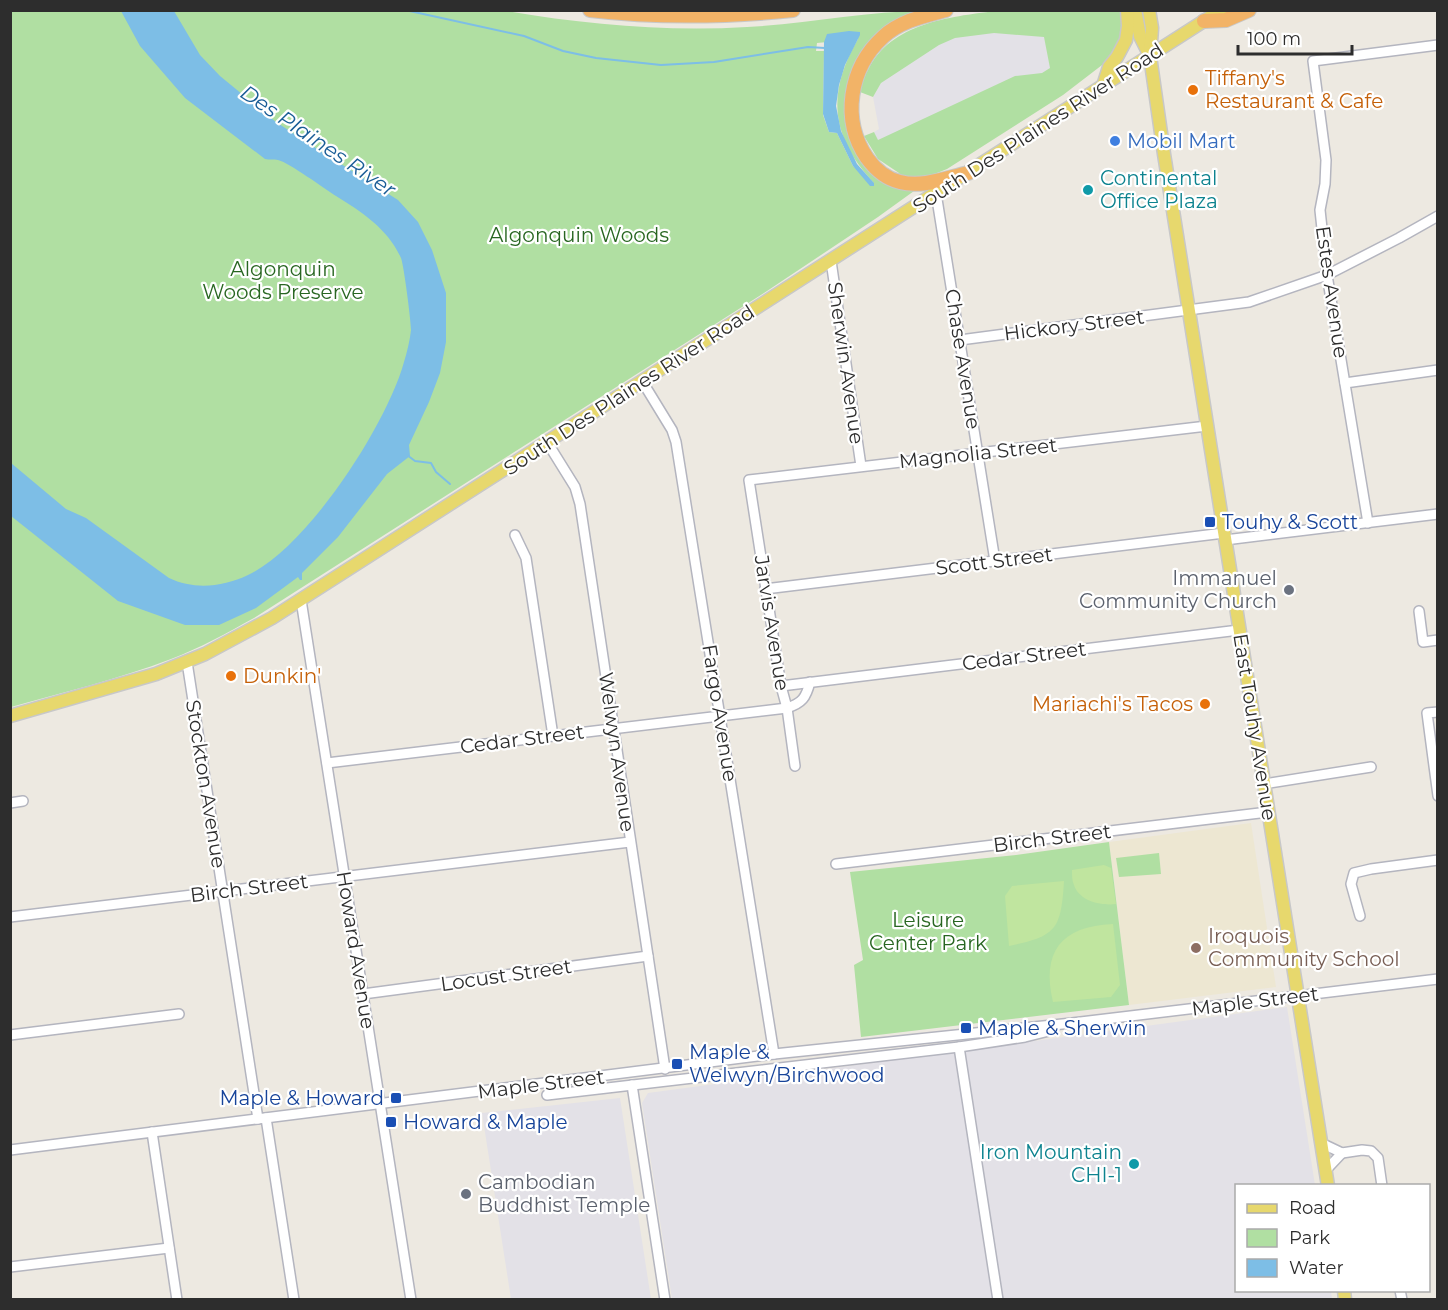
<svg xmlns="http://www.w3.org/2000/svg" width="1448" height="1310" font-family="Montserrat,sans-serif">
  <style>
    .industrial { fill: #e3e1e7 }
    .education { fill: #ede7d2 }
    .green { fill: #b0dfa2; fill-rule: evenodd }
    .pitch { fill: #c0e59f }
    .water { fill: #7dbee6 }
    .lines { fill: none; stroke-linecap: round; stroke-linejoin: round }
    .stream { stroke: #7dbee6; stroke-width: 2 }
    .minor-casing { stroke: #b4b5bf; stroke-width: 12 }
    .major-casing { stroke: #c8c8c8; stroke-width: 15 }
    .highway-casing { stroke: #c8c8c8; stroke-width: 16 }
    .minor { stroke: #fff; stroke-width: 9 }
    .major { stroke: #e7d86d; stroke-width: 12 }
    .highway { stroke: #f2b367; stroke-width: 14 }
    .food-dot { fill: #e8710a; stroke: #fff; stroke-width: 2 }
    .shop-dot { fill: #3f7fe0; stroke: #fff; stroke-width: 2 }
    .culture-dot { fill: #0f9aa8; stroke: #fff; stroke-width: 2 }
    .transit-dot { fill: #1a4fb4; stroke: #fff; stroke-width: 2 }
    .worship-dot { fill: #6b7280; stroke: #fff; stroke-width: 2 }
    .education-dot { fill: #8d6e63; stroke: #fff; stroke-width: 2 }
    .labels { text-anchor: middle; stroke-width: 4.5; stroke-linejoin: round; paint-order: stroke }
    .food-label { font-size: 20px; fill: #c56008; stroke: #fff; text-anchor: start }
    .street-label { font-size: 20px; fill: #2d2d2d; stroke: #fff }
    .shop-label { font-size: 20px; fill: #366cbe; stroke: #fff; text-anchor: start }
    .culture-label { font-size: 20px; fill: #0d838f; stroke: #fff; text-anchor: start }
    .park-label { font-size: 20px; fill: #286621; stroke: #fff }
    .transit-label { font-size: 20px; fill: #164399; stroke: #fff; text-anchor: start }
    .worship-label { font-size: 20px; fill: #5b616d; stroke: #fff; text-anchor: end }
    .education-label { font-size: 20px; fill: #785e54; stroke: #fff; text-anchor: start }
    .water-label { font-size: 21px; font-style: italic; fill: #195d96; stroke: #fff }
  </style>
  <rect width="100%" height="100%" fill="#ede9e1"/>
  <g class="industrial">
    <path d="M948 29 1111 39 884 155 874 132 879 129 873 97 896 56Z"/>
    <path d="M1287 1007 1315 1185 1236 1186V1290L1331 1291 1332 1299H672L642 1103 648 1093Z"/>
    <path d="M620 1098 651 1299H511L482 1113Z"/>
  </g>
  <path class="education" d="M1251 823 1276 987 1129 1005 1109 842Z"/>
  <g class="green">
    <path d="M501 10C582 24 664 32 747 27 806 24 865 11 925 11L889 26 845 111 847 128 851 142 861 160 914 188V191L878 217 767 291 254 618C227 633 200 648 171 659 119 679 64 692 11 707L10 11ZM858 39C826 94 831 137 874 183L853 166 837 133 829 132 823 115 824 51H816L817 43Z"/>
    <path d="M995 11H1124V19L1119 44 1106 62 1063 95 947 169 927 177 901 179 899 173 878 159 864 136 874 132 878 140 1015 76 1042 73 1050 68 1044 37 994 33 955 38 939 45 881 83 873 97 860 92C862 85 864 76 868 70 891 23 949 17 995 11Z"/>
    <path d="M1109 842 1129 1005 861 1037 854 965 863 960 850 872 1016 855Z"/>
    <path d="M1159 853 1161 874 1119 877 1116 858Z"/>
  </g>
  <g class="pitch">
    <path d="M1104 865 1111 868 1116 904C1101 906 1079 901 1074 885 1072 881 1072 875 1072 870Z"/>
    <path d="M1064 881C1061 930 1056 936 1009 946L1005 896 1012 886Z"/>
    <path d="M1113 924 1120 985 1111 997 1053 1002C1041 952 1061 926 1113 924Z"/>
  </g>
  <g class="water">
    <path d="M121 11H174L200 55 220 76 276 122 311 145 398 200 418 222 432 250 446 293V342L440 373 429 402 409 445 410 456 387 474 338 537 302 573V580H300L298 577 256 608 219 625H185L118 601 11 516V463L66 509 86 518 169 578C194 590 223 587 248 575 308 547 387 424 404 362 407 352 410 340 411 330 411 321 404 266 401 258 388 229 362 212 336 196 325 189 288 162 278 160 274 159 269 160 265 159L185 98 140 46Z"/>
    <path d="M849 31 860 32V35L845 65 839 85 836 106 841 131 857 164 874 183V186H870L853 166 837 133 829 132 823 114 824 42 827 34Z"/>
  </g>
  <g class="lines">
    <g class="stream">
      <path d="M405 10 524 36 563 51 596 58 661 65 714 62 808 47 825 48"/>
      <path d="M407 455 415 461 431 463 436 472 450 484"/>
    </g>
    <defs>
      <g id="minor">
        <path d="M936 193 995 561"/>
        <path d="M831 261 861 466"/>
        <path d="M960 340 1249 302 1327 275 1399 238 1438 216"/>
        <path d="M642 381 672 430 676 442 774 1054"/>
        <path d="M1345 383 1438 370"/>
        <path d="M547 442 575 487 580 504 665 1069"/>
        <path d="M1368 523 1327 275 1320 210 1325 184 1326 160 1313 61 1438 45"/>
        <path d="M515 535 526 558 553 736"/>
        <path d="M1225 540 1438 514"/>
        <path d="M765 589 1224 533"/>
        <path d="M301 600 411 1300"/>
        <path d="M1419 611 1423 642 1438 640"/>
        <path d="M187 662 258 1119"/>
        <path d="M781 686 1239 630"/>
        <path d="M1438 712 1427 713 1438 796"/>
        <path d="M327 763 787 708C802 703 806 698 810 682"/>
        <path d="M795 766 787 708 781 686 749 480 1207 426"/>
        <path d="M1264 784 1371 767"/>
        <path d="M10 803 23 801"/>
        <path d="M836 864 1268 812"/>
        <path d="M1360 916 1351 884 1354 873 1371 869 1438 860"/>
        <path d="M10 917 630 842"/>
        <path d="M363 994 648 956"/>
        <path d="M10 1035 179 1014"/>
        <path d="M959 1047 998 1300"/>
        <path d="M632 1085 665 1300"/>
        <path d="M547 1095 959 1047 1025 1037 1053 1030"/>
        <path d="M266 1118 294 1300"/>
        <path d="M152 1132 177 1300"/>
        <path d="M1321 1143 1342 1153 1362 1150 1371 1151 1378 1158 1382 1186"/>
        <path d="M10 1150 774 1054 1072 1023 1438 979"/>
        <path d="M1325 1171 1342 1153"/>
        <path d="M10 1267 169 1248"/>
        <path d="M1400 1290 1402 1300"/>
      </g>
      <g id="major">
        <path d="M1135 10 1140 36 1149 54"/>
        <path d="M1149 10 1152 28 1150 56 1164 154 1328 1186"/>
        <path d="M1103 86 1109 67 1117 57 1126 40 1128 26 1127 10"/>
        <path d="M10 716 156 674 205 654 272 618 1221 10"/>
        <path d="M1344 1290 1345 1300"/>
      </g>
      <g id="highway">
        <path d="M590 10C657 18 725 17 793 10"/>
        <path d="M946 10C924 16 900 21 883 37 849 68 841 120 867 158 875 169 887 179 900 182 922 188 946 178 968 173"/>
        <path d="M1204 21 1226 20 1249 10"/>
      </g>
    </defs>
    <use href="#minor" class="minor-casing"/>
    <use href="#major" class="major-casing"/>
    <use href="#highway" class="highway-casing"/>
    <use href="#minor" class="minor"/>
    <use href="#major" class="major"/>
    <use href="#highway" class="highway"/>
  </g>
  <g class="food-dot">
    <circle cx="1193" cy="90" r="6"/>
    <circle cx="231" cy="676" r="6"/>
    <circle cx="1205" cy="704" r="6"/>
  </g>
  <circle class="shop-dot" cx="1115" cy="141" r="6"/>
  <g class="culture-dot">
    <circle cx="1088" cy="190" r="6"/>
    <circle cx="1134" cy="1164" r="6"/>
  </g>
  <g class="transit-dot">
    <rect x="1204" y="516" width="12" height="12" rx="3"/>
    <rect x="960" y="1022" width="12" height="12" rx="3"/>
    <rect x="671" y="1058" width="12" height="12" rx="3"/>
    <rect x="390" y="1092" width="12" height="12" rx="3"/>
    <rect x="385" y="1116" width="12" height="12" rx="3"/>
  </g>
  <g class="worship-dot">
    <circle cx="1289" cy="590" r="6"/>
    <circle cx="466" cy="1194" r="6"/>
  </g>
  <circle class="education-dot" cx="1196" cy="948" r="6"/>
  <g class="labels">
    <g class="food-label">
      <text x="1205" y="85">Tiffany's<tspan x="1205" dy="23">Restaurant &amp; Cafe</tspan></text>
      <text x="243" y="683">Dunkin'</text>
      <text x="1193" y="711" text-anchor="end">Mariachi's Tacos</text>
    </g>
    <g class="street-label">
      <text transform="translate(1038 128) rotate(-33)" y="7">South Des Plaines River Road</text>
      <text transform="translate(1332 292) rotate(82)" y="7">Estes Avenue</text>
      <text transform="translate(1074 325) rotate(-7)" y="7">Hickory Street</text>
      <text transform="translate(963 359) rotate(81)" y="7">Chase Avenue</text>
      <text transform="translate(846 363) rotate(82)" y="7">Sherwin Avenue</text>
      <text transform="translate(629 390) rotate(-33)" y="7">South Des Plaines River Road</text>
      <text transform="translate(978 453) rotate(-6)" y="7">Magnolia Street</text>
      <text transform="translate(994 561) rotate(-7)" y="7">Scott Street</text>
      <text transform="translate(772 623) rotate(81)" y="7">Jarvis Avenue</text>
      <text transform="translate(1024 656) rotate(-7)" y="7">Cedar Street</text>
      <text transform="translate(720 713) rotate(81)" y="7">Fargo Avenue</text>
      <text transform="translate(1255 727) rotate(81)" y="7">East Touhy Avenue</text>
      <text transform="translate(522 739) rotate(-7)" y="7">Cedar Street</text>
      <text transform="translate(617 752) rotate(82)" y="7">Welwyn Avenue</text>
      <text transform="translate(206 784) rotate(81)" y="7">Stockton Avenue</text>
      <text transform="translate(1052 838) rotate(-7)" y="7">Birch Street</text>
      <text transform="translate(249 888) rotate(-7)" y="7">Birch Street</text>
      <text transform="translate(356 950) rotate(81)" y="7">Howard Avenue</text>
      <text transform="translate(506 975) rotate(-8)" y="7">Locust Street</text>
      <text transform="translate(1255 1001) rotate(-7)" y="7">Maple Street</text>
      <text transform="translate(541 1084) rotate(-7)" y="7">Maple Street</text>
    </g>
    <g class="shop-label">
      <text x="1127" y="148">Mobil Mart</text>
    </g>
    <g class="culture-label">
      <text x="1100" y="185">Continental<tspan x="1100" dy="23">Office Plaza</tspan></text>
      <text x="1122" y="1159" text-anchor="end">Iron Mountain<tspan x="1122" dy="23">CHI-1</tspan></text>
    </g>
    <g class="park-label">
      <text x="579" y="242">Algonquin Woods</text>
      <text x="283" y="276">Algonquin<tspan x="283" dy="23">Woods Preserve</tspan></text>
      <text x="928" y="927">Leisure<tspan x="928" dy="23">Center Park</tspan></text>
    </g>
    <g class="transit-label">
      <text x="1222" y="529">Touhy &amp; Scott</text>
      <text x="978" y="1035">Maple &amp; Sherwin</text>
      <text x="689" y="1059">Maple &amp;<tspan x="689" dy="23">Welwyn/Birchwood</tspan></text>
      <text x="384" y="1105" text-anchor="end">Maple &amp; Howard</text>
      <text x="403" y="1129">Howard &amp; Maple</text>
    </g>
    <g class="worship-label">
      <text x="1277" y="585">Immanuel<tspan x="1277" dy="23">Community Church</tspan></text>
      <text x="478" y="1189" text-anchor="start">Cambodian<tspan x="478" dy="23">Buddhist Temple</tspan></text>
    </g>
    <g class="education-label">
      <text x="1208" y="943">Iroquois<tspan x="1208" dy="23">Community School</tspan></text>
    </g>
    <g class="water-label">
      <text transform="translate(318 141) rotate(34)" y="7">Des Plaines River</text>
    </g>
  </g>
  <rect width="1448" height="1310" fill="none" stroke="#2d2d2d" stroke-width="24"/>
  <rect x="1235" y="1184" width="195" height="108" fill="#ffffff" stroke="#ababab" stroke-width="1.5"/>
  <rect x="1247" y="1204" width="30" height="9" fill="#e7d86d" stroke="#ababab" stroke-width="1.5"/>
  <text x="1289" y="1214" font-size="18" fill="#2d2d2d">Road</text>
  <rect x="1247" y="1229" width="30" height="18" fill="#b0dfa2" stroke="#ababab" stroke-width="1.5"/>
  <text x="1289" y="1244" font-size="18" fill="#2d2d2d">Park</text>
  <rect x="1247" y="1259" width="30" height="18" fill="#7dbee6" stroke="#ababab" stroke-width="1.5"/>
  <text x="1289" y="1274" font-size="18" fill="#2d2d2d">Water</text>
  <path d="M1238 45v9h114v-9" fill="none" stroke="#2d2d2d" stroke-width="3"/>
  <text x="1247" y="45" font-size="18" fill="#2d2d2d" stroke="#ffffff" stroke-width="4.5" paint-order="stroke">100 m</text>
</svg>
